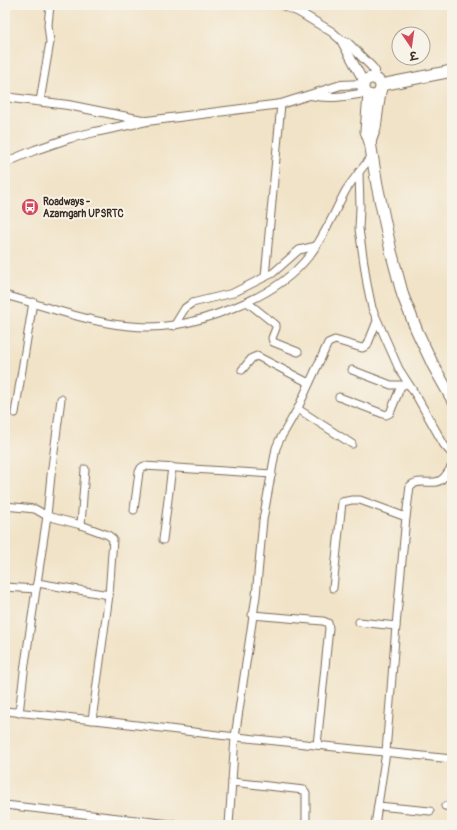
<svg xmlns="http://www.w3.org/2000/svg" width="457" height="830" font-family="Pangolin,'Playpen Sans Deva',sans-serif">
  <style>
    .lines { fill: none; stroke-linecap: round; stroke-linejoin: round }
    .minor-casing { stroke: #7b6b59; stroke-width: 9 }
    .tertiary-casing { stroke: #7b6b59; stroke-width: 10 }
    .trunk-casing { stroke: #7b6b59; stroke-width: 13 }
    .minor { stroke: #fff; stroke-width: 7 }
    .tertiary { stroke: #fff; stroke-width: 8 }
    .trunk { stroke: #fff; stroke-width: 11 }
    .labels { text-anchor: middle; stroke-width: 4; stroke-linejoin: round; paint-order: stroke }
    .poi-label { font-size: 10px; font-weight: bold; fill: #3b2a1e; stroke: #f7f3e8; text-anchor: start }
  </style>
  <rect width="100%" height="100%" fill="#f7f3e8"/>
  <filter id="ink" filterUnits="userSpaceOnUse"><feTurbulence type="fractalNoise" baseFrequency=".025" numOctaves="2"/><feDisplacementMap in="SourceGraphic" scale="8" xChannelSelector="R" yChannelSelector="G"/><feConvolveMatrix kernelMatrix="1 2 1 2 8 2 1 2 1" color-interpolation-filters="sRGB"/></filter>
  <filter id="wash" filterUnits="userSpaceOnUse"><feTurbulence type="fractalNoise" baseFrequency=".012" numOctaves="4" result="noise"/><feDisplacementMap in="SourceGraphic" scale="16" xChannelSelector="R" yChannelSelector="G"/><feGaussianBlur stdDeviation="0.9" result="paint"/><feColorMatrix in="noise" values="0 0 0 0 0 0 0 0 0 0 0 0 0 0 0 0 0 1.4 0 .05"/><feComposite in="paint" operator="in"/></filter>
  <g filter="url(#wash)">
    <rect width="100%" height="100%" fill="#f1e3c7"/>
  </g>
  <g filter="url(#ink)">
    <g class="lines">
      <defs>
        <g id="minor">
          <path d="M40 101 50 42 48 25 50 5"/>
          <path d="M359 172 360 208 359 229 367 284 372 308 399 369 417 397 444 445 452 454"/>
          <path d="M265 277 281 104"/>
          <path d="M5 295C59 310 117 334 174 325 195 322 216 315 235 307 263 296 290 280 309 256 325 236 334 212 346 190 354 178 363 167 372 156"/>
          <path d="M247 302 276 325V328L272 338 273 342 298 352"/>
          <path d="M174 326 185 308 192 303 233 293 273 273 299 250 316 246"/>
          <path d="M242 370 252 358 257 356 309 383"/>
          <path d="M352 370 391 385H404"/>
          <path d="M339 397 386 415 390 413 401 386"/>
          <path d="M298 409 352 444"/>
          <path d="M15 413 33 302"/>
          <path d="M5 506 35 509 47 516 81 525 108 535 113 539 109 595 92 720"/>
          <path d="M134 510 139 472 141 468 144 466 272 474"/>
          <path d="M81 525 85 469"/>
          <path d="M163 540 172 467"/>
          <path d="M37 583 109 595"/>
          <path d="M5 587 36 589"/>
          <path d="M333 588 342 502 352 500H360L406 517 410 486C420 477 434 487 442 479 446 476 449 470 452 466"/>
          <path d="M252 615 323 621 328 623 329 628 317 745"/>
          <path d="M359 622 396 626 406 517"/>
          <path d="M5 711 104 721 218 735 452 759"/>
          <path d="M19 713 25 664 47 516 51 475 61 399"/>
          <path d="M232 782 304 790 306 793V822L302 825"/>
          <path d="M5 805 179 825"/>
          <path d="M378 806 430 811"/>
          <path d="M445 806 452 807"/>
          <path d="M229 825 235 737 256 596 263 520 276 448 279 441 298 408 328 343 335 340 362 348 367 346 377 321"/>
          <path d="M375 825 386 752 396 626"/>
        </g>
        <g id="tertiary">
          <path d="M282 5 299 12 332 32 341 40 348 43 372 67 375 71V78"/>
          <path d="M342 42 364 82"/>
          <path d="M5 95 12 98 68 105 142 120"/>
          <path d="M311 95C330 99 347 96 366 93"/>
          <path d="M5 164 9 161 35 150 70 138 95 132 147 121 281 104 341 85 363 84"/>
        </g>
        <g id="trunk">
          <circle cx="372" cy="87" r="9"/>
          <path d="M381 85 452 71"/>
          <path d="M369 95 366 131 370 142 377 185 391 251 403 296 417 331 433 365 452 399"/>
          <path d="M370 142 375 128 380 91"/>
        </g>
      </defs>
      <use href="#minor" class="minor-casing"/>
      <use href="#tertiary" class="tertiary-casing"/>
      <use href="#trunk" class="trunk-casing"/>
      <use href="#minor" class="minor"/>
      <use href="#tertiary" class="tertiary"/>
      <use href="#trunk" class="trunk"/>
    </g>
  </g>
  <defs>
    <symbol id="bus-disc" viewBox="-11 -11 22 22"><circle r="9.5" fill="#d1495b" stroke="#f7f3e8"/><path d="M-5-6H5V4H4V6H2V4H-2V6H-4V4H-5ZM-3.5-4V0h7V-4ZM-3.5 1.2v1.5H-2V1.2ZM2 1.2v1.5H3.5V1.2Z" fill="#fff"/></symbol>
  </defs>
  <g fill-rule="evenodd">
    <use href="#bus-disc" x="20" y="197" width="20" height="20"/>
  </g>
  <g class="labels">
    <g class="poi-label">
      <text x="43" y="205">Roadways -<tspan x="43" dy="12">Azamgarh UPSRTC</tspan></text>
    </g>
  </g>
  <rect width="457" height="830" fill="none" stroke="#f7f3e8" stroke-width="20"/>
  <g transform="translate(411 46) rotate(167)"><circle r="19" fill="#f7f3e8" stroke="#aca397"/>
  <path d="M0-3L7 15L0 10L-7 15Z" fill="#d1495b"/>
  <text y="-6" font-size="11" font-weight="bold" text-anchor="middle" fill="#3b2a1e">उ</text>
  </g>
</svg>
